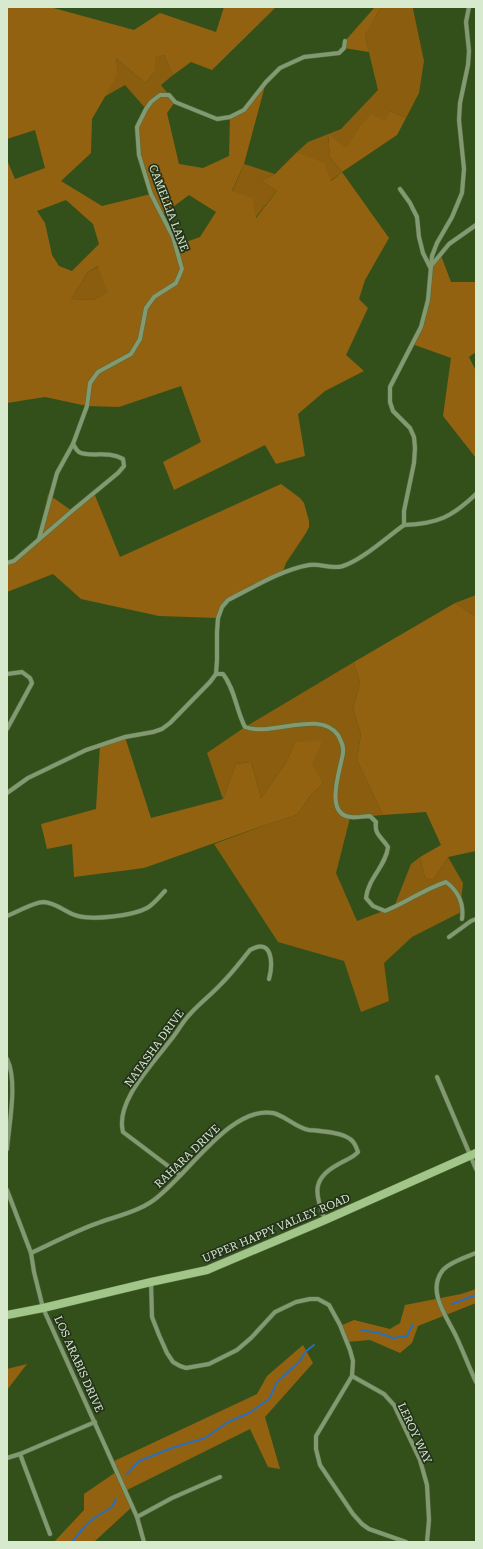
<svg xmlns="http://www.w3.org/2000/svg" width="483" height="1549" font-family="'Roboto Serif',serif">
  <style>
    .green { fill: #8b5d0e }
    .forest { fill: #936211; fill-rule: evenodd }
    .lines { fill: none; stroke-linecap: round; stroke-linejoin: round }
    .stream { stroke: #296fb9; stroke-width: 2 }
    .street-casing { stroke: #516c3b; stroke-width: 5 }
    .secondary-casing { stroke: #516c3b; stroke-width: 9 }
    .street { stroke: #829972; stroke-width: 4 }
    .secondary { stroke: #a2c689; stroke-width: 8 }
    .labels { text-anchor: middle; stroke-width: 3.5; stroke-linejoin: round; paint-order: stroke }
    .street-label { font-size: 11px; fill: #d8eacd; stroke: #24321b }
  </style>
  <rect width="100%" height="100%" fill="#33501b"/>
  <g class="green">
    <path d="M381 7H413V9L424 61 419 93 406 118 390 111 386 122 358 129 346 149 328 135 330 157 342 172 330 181 297 152 308 142 341 129 378 90 365 36Z"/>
    <path d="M164 55 173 75 161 85 169 95 146 109 125 85 104 97 118 74 116 58 145 83 155 71V58Z"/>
    <path d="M244 164 275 174 261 181 277 191 255 218 232 192Z"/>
    <path d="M99 266 107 292 93 300 71 299 88 272Z"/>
    <path d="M476 595V632L475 633 476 617 455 603Z"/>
    <path d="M354 662 360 683 353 709 361 734 357 760 383 815 350 818 336 873 357 921 394 907 411 864 420 857 425 878 433 880 448 857 463 883 461 902 463 911 412 937 384 963 389 1001 361 1012 344 961 278 942 214 844 268 824 297 815 310 796 323 783 295 742 286 763 261 798 251 762 236 764 223 799 207 753 245 727Z"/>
  </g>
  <g class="forest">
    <path d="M7 7H50L134 30 160 13 216 32 224 7H276L212 70 191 62 173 75 164 55 155 58V71L145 83 116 58 118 74 92 119 91 153 61 181 102 206 151 194 139 155 137 127 146 110 160 95H169L175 102 167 113 179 164 203 168 229 156 230 117 244 110 266 82 244 164 232 191 252 198 256 218 277 191 261 181 275 174 297 152 324 163 331 181 342 172 330 157 328 134 346 148 358 129 371 114 385 121 390 111 406 118 397 135 342 172 389 238 365 280 359 299 368 308 346 355 364 371 325 391 298 414 305 456 276 464 265 445 174 490 163 462 201 442 181 386 119 407 87 406 45 397 7 403V160L15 179 45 168 35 130 7 139ZM189 195 216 212 200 237 175 246 162 215ZM66 200 93 224 99 244 72 271 59 266 52 255 45 223 37 211ZM98 266 107 292 93 300 71 299 88 272Z"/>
    <path d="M375 7H381L365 36 369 52 344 48 345 41Z"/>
    <path d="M440 253 451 282H476V352L469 357 476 371V458L443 416 451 358 412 344 421 327 428 300 431 266Z"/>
    <path d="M281 484 300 498 304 503 309 521V527L306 533 286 563 282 574 228 600 218 618 159 616 81 599 53 574 7 592V563L14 561 39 539 48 494 72 511 94 493 120 557Z"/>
    <path d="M455 603 476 617V851L448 857 433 880 425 878 420 857 441 845 426 812 383 815 357 760 361 734 353 709 360 683 354 662Z"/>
    <path d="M125 737 151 818 223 799 236 764 251 762 261 798 286 763 295 742 322 741 312 765 323 783 310 796 297 815 268 824 144 868 74 877 72 844 47 849 41 824 96 809 100 745Z"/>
    <path d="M476 1289V1303L418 1326 412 1343 400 1353 370 1340 347 1342 340 1326 354 1320 390 1329 400 1323 405 1305 461 1294Z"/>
    <path d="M303 1345 313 1363 265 1417 280 1469 268 1467 250 1429 125 1491 132 1507 94 1542H54L84 1510V1494L116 1472 112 1462 257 1394 267 1376Z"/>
    <path d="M27 1364 7 1390V1369Z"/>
  </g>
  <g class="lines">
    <g class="stream">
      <path d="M452 1304 476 1295"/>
      <path d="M361 1330 379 1333 393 1338 407 1336 413 1324"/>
      <path d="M127 1474 139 1461 172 1448 205 1438 228 1422 249 1413 269 1399 277 1382 300 1361 305 1352 314 1345"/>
      <path d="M72 1542 85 1526 94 1518 112 1507 116 1499"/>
    </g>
    <defs>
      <g id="street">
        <path d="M400 189 410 203 417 217 419 237 423 253 430 267"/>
        <path d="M431 266 449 244 476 225"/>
        <path d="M404 525V511L414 463 415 448 414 437 410 428 393 411 390 402V387L421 327 428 300 432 256 437 243 452 217 462 193 464 169 459 120 460 103 468 65 469 51 466 22 469 7"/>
        <path d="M404 525C437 524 452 517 476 494"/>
        <path d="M39 539 57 473 73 444"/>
        <path d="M7 563 14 561 72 511 118 473 124 466 123 459C108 450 88 458 79 452 76 450 75 447 73 444L87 406 90 383 98 372 131 354 140 339 146 308 154 297 176 283 182 269 173 237 151 194 139 155 137 127 146 109 151 102 160 95H169L175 102 217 119 230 117 244 110 266 82 280 68 304 57 339 53 344 48 345 41"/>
        <path d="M7 674 22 672 30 678 32 683 7 729"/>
        <path d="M216 674H223C235 689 236 710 245 727 271 737 320 709 338 735 341 741 344 746 343 753 341 768 323 815 351 817 357 818 364 816 370 816L376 822C374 835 382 837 388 847 386 866 368 878 366 898L373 906 385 911C406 903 424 889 446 882 458 891 464 904 462 919"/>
        <path d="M7 793 28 778 86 750 125 737 153 732 162 729 170 723 210 682 216 674 217 660V632L218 618 222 607 228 600C254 587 281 570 309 565 321 563 332 570 343 566 362 560 387 537 404 525"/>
        <path d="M7 916C17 912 34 902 44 902 57 903 66 913 78 916 94 920 132 916 147 908 154 904 159 897 165 891"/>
        <path d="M449 937 471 921 476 919"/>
        <path d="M7 1059C18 1081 9 1124 7 1149"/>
        <path d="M437 1077 476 1169"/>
        <path d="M180 1175 123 1132C115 1102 152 1065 169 1042 177 1033 182 1022 191 1013 201 1002 212 994 222 983 232 973 241 961 250 950 273 937 273 964 269 979"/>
        <path d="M7 1190 31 1253 34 1272 43 1308 137 1517 144 1542"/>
        <path d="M31 1253C53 1243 75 1231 98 1223 116 1216 135 1213 151 1202 185 1180 229 1105 273 1113 286 1116 296 1128 309 1130 320 1131 341 1132 350 1139 355 1142 356 1147 358 1152 353 1158 345 1160 337 1165 310 1180 316 1195 325 1220"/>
        <path d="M476 1253C466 1257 450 1262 443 1270 426 1291 447 1317 456 1336 463 1351 469 1367 476 1382"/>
        <path d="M151 1282 152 1317 159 1335 167 1353 173 1362 180 1366 186 1368 209 1364 237 1350 251 1338 275 1312 296 1302 310 1299H318L329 1305 340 1325 350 1350 353 1361 352 1376 316 1436V1449L320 1465 353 1514 362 1524 369 1529 406 1542"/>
        <path d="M352 1376 384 1394 394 1405 420 1460 427 1485 429 1520 427 1542"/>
        <path d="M20 1454 50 1534"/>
        <path d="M7 1458 20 1454 95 1422"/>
        <path d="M137 1517 172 1498 220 1477"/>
      </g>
      <path id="secondary" d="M7 1315 43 1308 151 1282 207 1270 325 1220 476 1153"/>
    </defs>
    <use href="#street" class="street-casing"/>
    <use href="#secondary" class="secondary-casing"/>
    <use href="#street" class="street"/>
    <use href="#secondary" class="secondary"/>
  </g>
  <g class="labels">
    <g class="street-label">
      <text transform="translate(169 208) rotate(69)" y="4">CAMELLIA LANE</text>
      <text transform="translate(154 1048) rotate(-54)" y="4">NATASHA DRIVE</text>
      <text transform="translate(187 1156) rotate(-44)" y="4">RAHARA DRIVE</text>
      <text transform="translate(276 1228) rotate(-23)" y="4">UPPER HAPPY VALLEY ROAD</text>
      <text transform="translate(79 1364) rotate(66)" y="4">LOS ARABIS DRIVE</text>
      <text transform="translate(415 1433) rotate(65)" y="4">LEROY WAY</text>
    </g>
  </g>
  <rect width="483" height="1549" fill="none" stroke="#d8eacd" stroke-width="16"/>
</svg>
